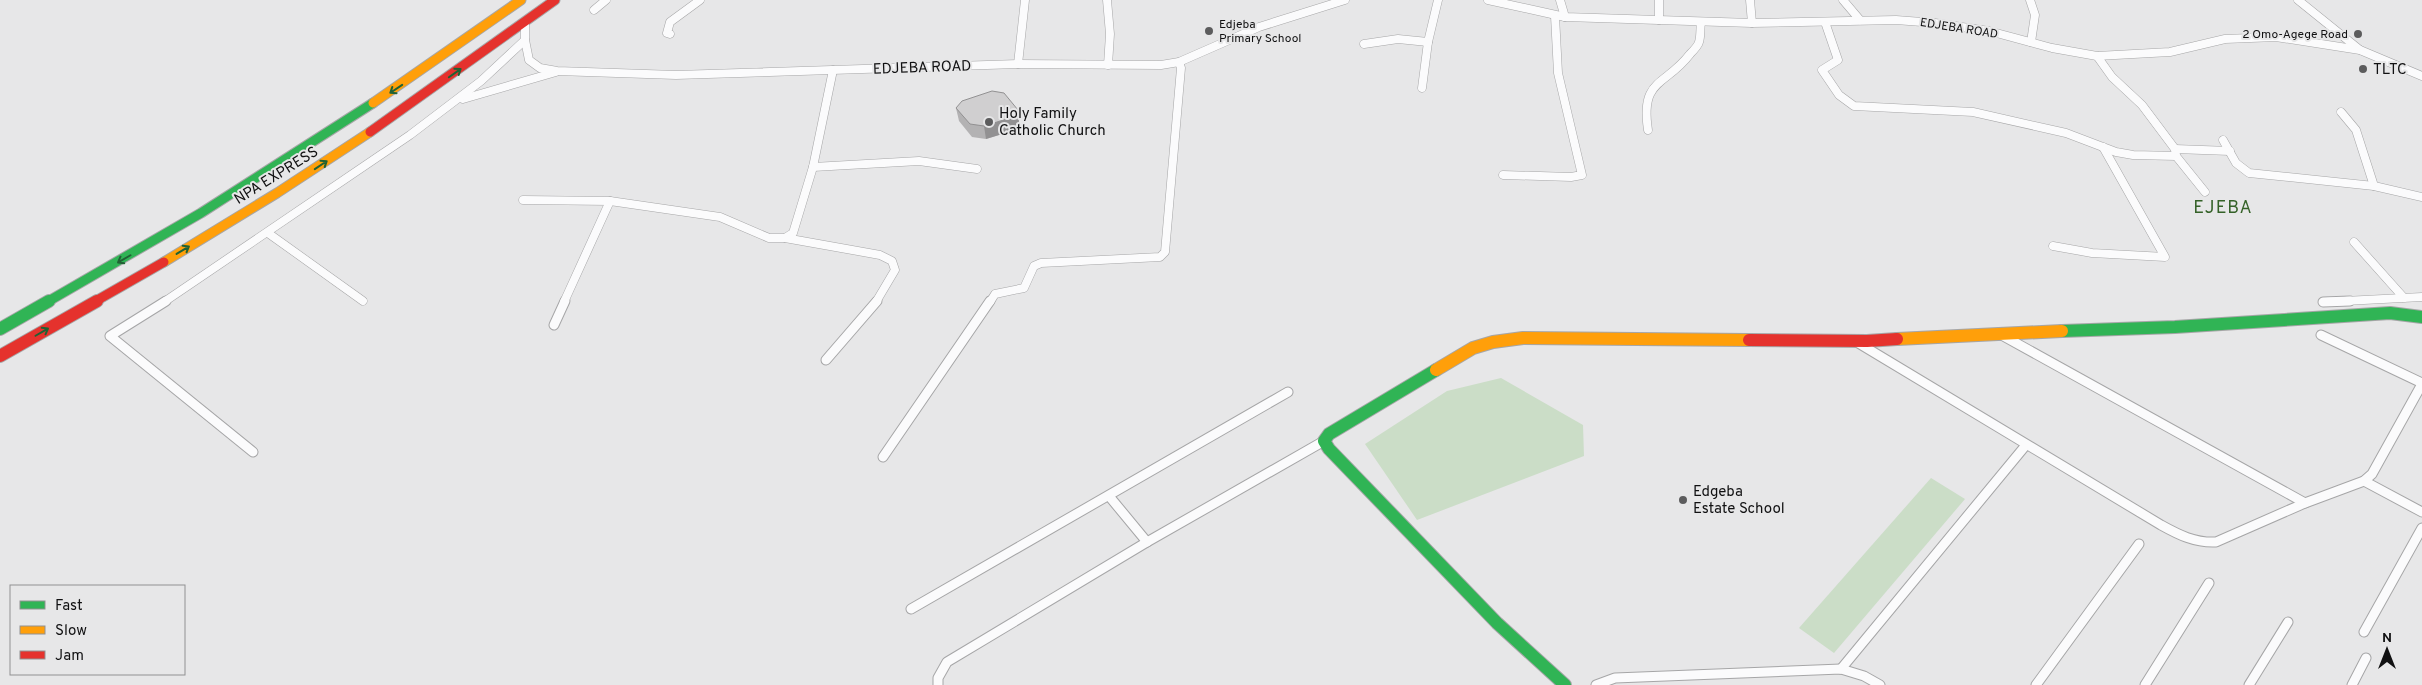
<svg xmlns="http://www.w3.org/2000/svg" width="2422" height="685" font-family="Overpass,sans-serif">
  <style>
    .green { fill: #cbddc7 }
    .lines { fill: none; stroke-linecap: round; stroke-linejoin: round }
    .street-far1-casing { stroke: #a6a6a7; stroke-width: 9 }
    .street-casing { stroke: #a6a6a7; stroke-width: 11 }
    .fast-far1-casing { stroke: #a6a6a7; stroke-width: 11 }
    .fast-casing { stroke: #a6a6a7; stroke-width: 14 }
    .slow-far1-casing { stroke: #a6a6a7; stroke-width: 11 }
    .slow-casing { stroke: #a6a6a7; stroke-width: 14 }
    .jam-far1-casing { stroke: #a6a6a7; stroke-width: 11 }
    .jam-casing { stroke: #a6a6a7; stroke-width: 14 }
    .street-far1 { stroke: #fbfbfc; stroke-width: 8 }
    .street { stroke: #fbfbfc; stroke-width: 9 }
    .fast-far1 { stroke: #30b455; stroke-width: 9 }
    .fast { stroke: #30b455; stroke-width: 12 }
    .slow-far1 { stroke: #ff9f0a; stroke-width: 9 }
    .slow { stroke: #ff9f0a; stroke-width: 12 }
    .jam-far1 { stroke: #e5322d; stroke-width: 9 }
    .jam { stroke: #e5322d; stroke-width: 12 }
    .wall { fill: #b3b2b3 }
    .shaded-wall { fill: #929192 }
    .building { fill: #d0cfd0; stroke: #929192 }
    .oneway { stroke: #206234 }
    .poi-dot { fill: #5c5c5d; stroke: #e7e7e8; stroke-width: 2 }
    .labels { text-anchor: middle; stroke-width: 4; stroke-linejoin: round; paint-order: stroke }
    .far-poi-label { font-size: 12px; fill: #111112; stroke: #e7e7e8; text-anchor: start }
    .far-street-label { font-size: 12px; fill: #111112; stroke: #e7e7e8 }
    .street-label { font-size: 15px; fill: #111112; stroke: #e7e7e8 }
    .poi-label { font-size: 15px; fill: #111112; stroke: #e7e7e8; text-anchor: start }
    .quarter-label { font-size: 18px; letter-spacing: 1px; fill: #356228; stroke: #e7e7e8 }
  </style>
  <rect width="100%" height="100%" fill="#e7e7e8"/>
  <g class="green">
    <path d="M1501 378 1583 425 1584 456 1417 520 1365 444 1447 391Z"/>
    <path d="M1931 478 1965 499 1834 653 1799 628Z"/>
  </g>
  <g class="lines">
    <defs>
      <g id="street-far1">
        <path d="M1107 0 1110 34 1108 65"/>
        <path d="M1488 0 1565 17 1752 23 1896 20 1935 23 1989 31 2052 48 2097 56 2170 52 2225 39 2276 37 2360 50 2422 76"/>
        <path d="M1560 0 1565 17"/>
        <path d="M1659 0V20"/>
        <path d="M1750 0 1752 23"/>
        <path d="M1843 0 1860 20"/>
        <path d="M2030 0 2035 15 2031 42"/>
        <path d="M2298 0 2360 50"/>
        <path d="M594 10 606 0"/>
        <path d="M525 22V40L529 60 540 68 557 71 676 75 1018 64 1161 65 1179 62 1259 27 1345 0"/>
        <path d="M1825 22 1838 60 1822 70 1839 95 1854 106 1973 112 2066 133 2116 152 2133 155 2176 156"/>
        <path d="M670 34 667 33 670 22 700 0"/>
        <path d="M1364 44 1398 39 1428 42"/>
        <path d="M2097 56 2112 77 2142 105 2175 149 2176 156 2205 192"/>
        <path d="M1018 64 1025 0"/>
        <path d="M1422 88 1428 42 1438 0"/>
        <path d="M463 99 556 72"/>
        <path d="M2341 112 2356 130 2374 186"/>
        <path d="M1648 130C1640 78 1666 86 1690 54 1693 51 1698 46 1699 42 1701 36 1700 28 1701 22"/>
        <path d="M2223 140 2236 163 2249 173 2374 186 2422 197"/>
        <path d="M2175 149 2230 151"/>
        <path d="M813 167 919 161 977 169"/>
        <path d="M1503 175 1571 177 1582 175 1558 73 1555 16"/>
        <path d="M523 200 610 201"/>
        <path d="M268 233 363 301"/>
        <path d="M785 238 880 255 892 261 895 270 876 302"/>
        <path d="M2354 242 2404 298"/>
        <path d="M2053 246 2092 253 2165 257 2103 147"/>
        <path d="M164 302 410 135 481 81 525 40"/>
        <path d="M564 302 610 201 720 217 769 238H785L793 233 813 167 833 70"/>
        <path d="M990 302 995 294 1024 288 1034 266 1041 263 1160 257 1165 252 1181 68 1179 62"/>
        <path d="M2325 302 2422 297"/>
      </g>
      <g id="street">
        <path d="M166 301 110 336 253 452"/>
        <path d="M2323 302 2350 301"/>
        <path d="M554 325 565 301"/>
        <path d="M1998 333 2305 503"/>
        <path d="M2321 335 2422 383"/>
        <path d="M1855 341 2161 525C2179 535 2195 543 2216 542L2305 503 2364 481 2372 474 2422 384"/>
        <path d="M826 360 877 301"/>
        <path d="M883 457 990 301"/>
        <path d="M2364 481 2422 512"/>
        <path d="M1109 496 1147 542"/>
        <path d="M911 609 1288 392"/>
        <path d="M2364 632 2422 528"/>
        <path d="M1841 669 2026 445"/>
        <path d="M938 685V678L947 662 1147 542 1324 441"/>
        <path d="M1596 685 1615 678 1841 669 1864 676 1880 685"/>
        <path d="M2036 685 2139 544"/>
        <path d="M2145 685 2209 583"/>
        <path d="M2249 685 2288 622"/>
        <path d="M2352 685 2366 658"/>
      </g>
      <path id="fast-far1" d="M47 302 201 213 373 103"/>
      <g id="fast">
        <path d="M0 329 49 301"/>
        <path d="M2062 331 2175 327 2390 313 2422 317"/>
        <path d="M1436 370 1329 434 1324 441 1329 449 1497 623 1565 685"/>
      </g>
      <g id="slow-far1">
        <path d="M373 103 521 0"/>
        <path d="M164 262 277 193 370 132"/>
      </g>
      <g id="slow">
        <path d="M1897 339 2062 331"/>
        <path d="M1436 370 1473 348 1493 342 1523 338 1749 340"/>
      </g>
      <g id="jam-far1">
        <path d="M370 132 555 0"/>
        <path d="M94 302 164 262"/>
      </g>
      <g id="jam">
        <path d="M1749 340 1867 341 1897 339"/>
        <path d="M0 356 97 301"/>
      </g>
    </defs>
    <use href="#street-far1" class="street-far1-casing"/>
    <use href="#street" class="street-casing"/>
    <use href="#fast-far1" class="fast-far1-casing"/>
    <use href="#fast" class="fast-casing"/>
    <use href="#slow-far1" class="slow-far1-casing"/>
    <use href="#slow" class="slow-casing"/>
    <use href="#jam-far1" class="jam-far1-casing"/>
    <use href="#jam" class="jam-casing"/>
    <use href="#street-far1" class="street-far1"/>
    <use href="#street" class="street"/>
    <use href="#fast-far1" class="fast-far1"/>
    <use href="#fast" class="fast"/>
    <use href="#slow-far1" class="slow-far1"/>
    <use href="#slow" class="slow"/>
    <use href="#jam-far1" class="jam-far1"/>
    <use href="#jam" class="jam"/>
  </g>
  <path class="wall" d="M956 108 1018 110 1019 123 1012 131 986 139 972 137 959 121Z"/>
  <path class="shaded-wall" d="M1018 110 1019 123 1012 131 986 139 984 126Z"/>
  <path class="building" d="M992 91 1004 93 1018 110 1010 118 984 126 970 124 956 108 962 101Z"/>
  <defs><path id="oneway-shaft" d="M-6 0H5M1.5-3L5.5 0L1.5 3" fill="none" stroke-width="1.6" stroke-linecap="round" stroke-linejoin="round" transform="scale(1.25)"/></defs>
  <g class="oneway">
    <use href="#oneway-shaft" transform="translate(455 73) rotate(-35)"/>
    <use href="#oneway-shaft" transform="translate(396 89) rotate(146)"/>
    <use href="#oneway-shaft" transform="translate(321 165) rotate(-34)"/>
    <use href="#oneway-shaft" transform="translate(183 250) rotate(-31)"/>
    <use href="#oneway-shaft" transform="translate(124 259) rotate(150)"/>
    <use href="#oneway-shaft" transform="translate(42 332) rotate(-30)"/>
  </g>
  <g class="poi-dot">
    <circle cx="1209" cy="31" r="5"/>
    <circle cx="2358" cy="34" r="5"/>
    <circle cx="2363" cy="69" r="5"/>
    <circle cx="989" cy="122" r="5"/>
    <circle cx="1683" cy="500" r="5"/>
  </g>
  <g class="labels">
    <g class="far-poi-label">
      <text x="1219" y="28">Edjeba<tspan x="1219" dy="14">Primary School</tspan></text>
      <text x="2348" y="38" text-anchor="end">2 Omo-Agege Road</text>
    </g>
    <g class="far-street-label">
      <text transform="translate(1959 28) rotate(9)" y="4">EDJEBA ROAD</text>
    </g>
    <g class="street-label">
      <text transform="translate(922 67) rotate(-2)" y="5">EDJEBA ROAD</text>
      <text transform="translate(276 175) rotate(-32)" y="5">NPA EXPRESS</text>
    </g>
    <g class="poi-label">
      <text x="2373" y="74">TLTC</text>
      <text x="999" y="118">Holy Family<tspan x="999" dy="17">Catholic Church</tspan></text>
      <text x="1693" y="496">Edgeba<tspan x="1693" dy="17">Estate School</tspan></text>
    </g>
    <g class="quarter-label">
      <text x="2223" y="213">EJEBA</text>
    </g>
  </g>
  <rect x="10" y="585" width="175" height="90" fill="#e7e7e8" stroke="#919192"/>
  <rect x="20" y="601" width="25" height="8" fill="#30b455" stroke="#919192"/>
  <text x="55" y="610" font-size="15" fill="#111112">Fast</text>
  <rect x="20" y="626" width="25" height="8" fill="#ff9f0a" stroke="#919192"/>
  <text x="55" y="635" font-size="15" fill="#111112">Slow</text>
  <rect x="20" y="651" width="25" height="8" fill="#e5322d" stroke="#919192"/>
  <text x="55" y="660" font-size="15" fill="#111112">Jam</text>
  <g transform="translate(2387 650)" stroke="#e7e7e8" stroke-width="4" paint-order="stroke">
  <path d="M0-4L9 19L0 12L-9 19Z" fill="#111112"/>
  <text y="-8" font-size="14" font-weight="bold" text-anchor="middle" fill="#111112">N</text>
  </g>
</svg>
